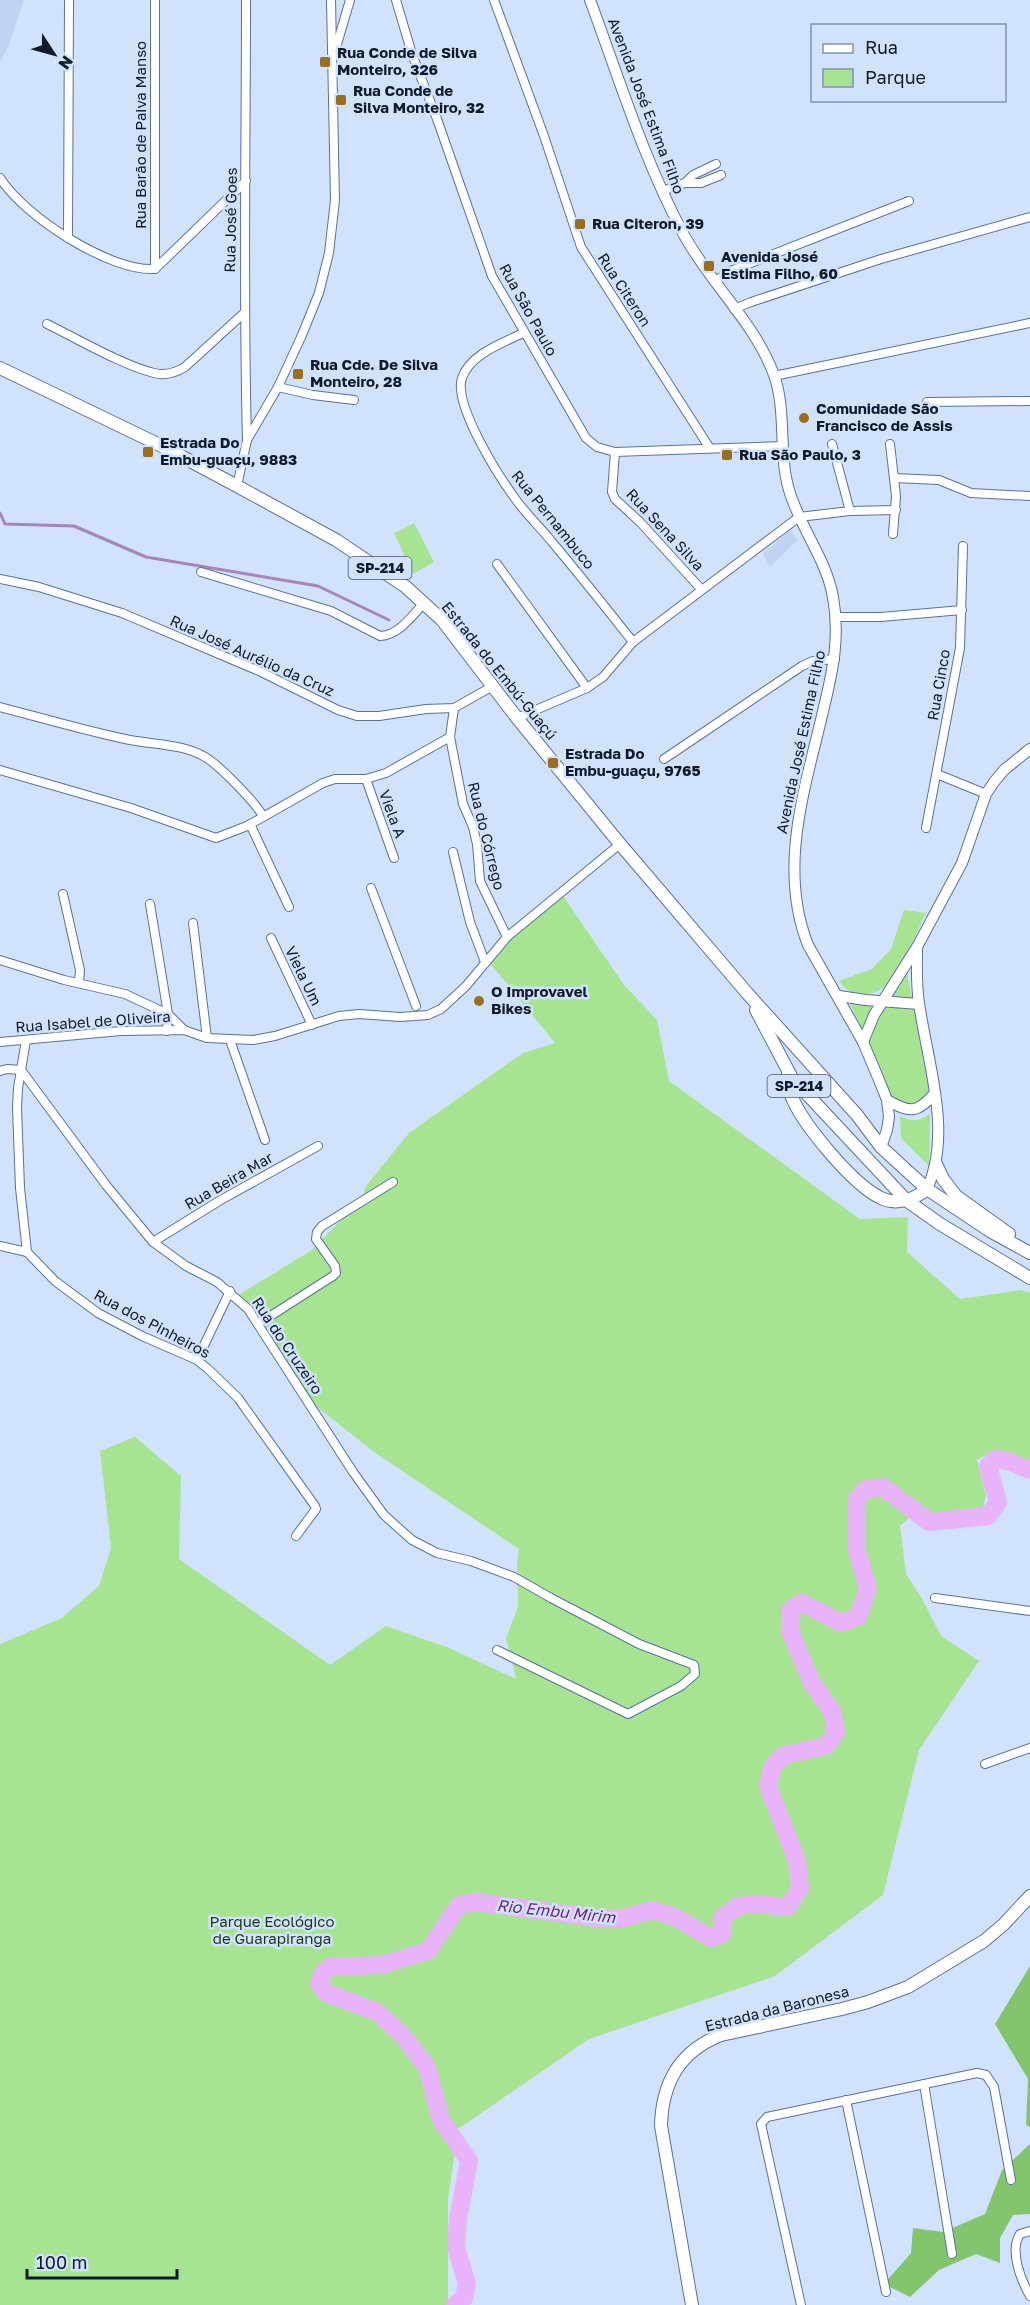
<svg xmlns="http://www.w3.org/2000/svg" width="1030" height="2305" font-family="'Golos Text',sans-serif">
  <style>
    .built { fill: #c0d3f2 }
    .green { fill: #a6e492 }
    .forest { fill: #82c56d }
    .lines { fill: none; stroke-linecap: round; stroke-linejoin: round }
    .stream { stroke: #a785ba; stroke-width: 3 }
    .river { stroke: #e8b3f8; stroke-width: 18 }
    .minor-casing { stroke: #58729a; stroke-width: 10 }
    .tertiary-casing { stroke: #58729a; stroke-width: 12 }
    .secondary-casing { stroke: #58729a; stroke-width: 14 }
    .primary-casing { stroke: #58729a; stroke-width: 14 }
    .minor { stroke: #fff; stroke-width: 8 }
    .tertiary { stroke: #fff; stroke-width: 10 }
    .secondary { stroke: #fff; stroke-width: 12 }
    .primary { stroke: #fff; stroke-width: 12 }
    .poi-dot { fill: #996e1c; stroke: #d1e2fd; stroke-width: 2 }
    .labels { text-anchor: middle; stroke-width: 5; stroke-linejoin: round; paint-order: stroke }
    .shield { fill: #d1e2fd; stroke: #4a5669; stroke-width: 1.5 }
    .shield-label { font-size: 14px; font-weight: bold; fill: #101a2a }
    .poi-label { font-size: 15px; font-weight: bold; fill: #101a2a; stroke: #d1e2fd; text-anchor: start }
    .street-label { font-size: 15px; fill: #101a2a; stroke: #d1e2fd }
    .park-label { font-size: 15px; fill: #1c3613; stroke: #d1e2fd }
    .water-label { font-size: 16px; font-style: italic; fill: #722186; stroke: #d1e2fd }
  </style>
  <rect width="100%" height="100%" fill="#d1e2fd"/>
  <g class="built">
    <path d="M0 0H24L7 50 0 61Z"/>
    <path d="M790 530 798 540 770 567 763 554Z"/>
  </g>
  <g class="green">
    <path d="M414 523 434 562 413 574 394 533Z"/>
    <path d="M563 896 624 985 657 1020 669 1081 860 1219 908 1217 907 1252 960 1299 1021 1290 1030 1293V1462C1008 1451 999 1447 977 1460L986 1495 983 1508 946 1516 918 1511 900 1526 906 1574 921 1597 941 1636 979 1661 919 1750 883 1895 775 1976 589 2039 458 2129 448 2200V2305H0V1644L62 1618 99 1586 111 1548 100 1451 135 1437 181 1476 179 1559 330 1665 386 1626 449 1648 516 1679 506 1638 518 1607 517 1564 519 1549 374 1452 312 1403 237 1296 312 1250 362 1198 366 1186 409 1133 523 1053 555 1043 489 962 507 937Z"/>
    <path d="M904 910 926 913C916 933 908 955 896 973 882 996 856 1004 839 981L872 969 891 949Z"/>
    <path d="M906 969 912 998 892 997Z"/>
    <path d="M883 1002 919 1005 934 1089 914 1109 887 1097 865 1044Z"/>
    <path d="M850 1004 875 1007 862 1029Z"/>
    <path d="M930 1114 929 1166 901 1138 900 1116C913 1123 918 1121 930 1114Z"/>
  </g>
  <g class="forest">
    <path d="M1030 1966V2127L1026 2125 1028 2079 995 2024Z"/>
    <path d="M1030 2144V2214L1013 2215 1000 2238V2263L976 2254 939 2270 910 2297 884 2284 911 2253 913 2228 943 2232 985 2214 1002 2170Z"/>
  </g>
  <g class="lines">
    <path class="stream" d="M0 513 5 524 74 526 146 557 318 586 389 620"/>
    <path class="river" d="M455 2305 464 2298 467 2284 456 2247 458 2219 469 2161 441 2120 427 2067 404 2037 377 2012 326 1993 319 1983 323 1973 330 1967 382 1965 428 1951 459 1905 475 1902 596 1918H624L652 1910 677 1918 711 1938 722 1934V1918L738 1906 755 1904 788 1907 800 1888 797 1861 768 1786 773 1765 785 1755 826 1746 836 1733 832 1711 812 1683 790 1631 791 1609 802 1603 841 1623 858 1617 868 1589 857 1550 856 1500 866 1489 883 1487 929 1522 988 1516 998 1502 988 1466 996 1459 1008 1461 1030 1470"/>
    <defs>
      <g id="minor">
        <path d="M246 0C246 147 243 293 247 440"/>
        <path d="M396 0 412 54 437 119 492 276 586 438 597 447 615 452 782 446"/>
        <path d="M494 0 544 136 581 247 709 447"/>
        <path d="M335 51 350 0"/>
        <path d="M0 178C24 216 110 272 155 269L246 181"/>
        <path d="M685 183H701L721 175"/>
        <path d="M662 191 685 183 693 175 716 164"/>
        <path d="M68 238 69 0"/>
        <path d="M155 269V0"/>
        <path d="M715 281 733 270 909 201"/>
        <path d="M734 309 751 302 881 259 1030 217"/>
        <path d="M47 324C78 339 122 365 154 373 165 376 175 373 185 367L243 314"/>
        <path d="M523 333C503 343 470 354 462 378 453 404 498 475 514 497 525 513 540 527 552 542 580 575 606 608 633 642"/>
        <path d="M774 376 1030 323"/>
        <path d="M278 387 313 395 354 400"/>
        <path d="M927 402 1030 401"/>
        <path d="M832 444 850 511"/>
        <path d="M890 444 896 496 893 534"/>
        <path d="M615 452 612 492 615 499 640 522 701 589"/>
        <path d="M894 478 939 480 971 493 1030 496"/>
        <path d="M237 486 247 440 278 387 302 335 319 293 329 253 335 200 331 0"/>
        <path d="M497 564 587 688"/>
        <path d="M201 572 331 611 380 636C399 635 412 616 424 603"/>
        <path d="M0 579 39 587 122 613 259 671 338 710 357 716H379L426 709 454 708 493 686"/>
        <path d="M836 617H881L962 610"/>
        <path d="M0 707C42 718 83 730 125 739 152 745 181 743 205 757 220 766 254 801 263 816"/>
        <path d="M454 708 450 737 463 804 473 827 477 844 480 881 507 937"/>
        <path d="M517 718 587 688 603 677 633 642 799 517 850 511 896 510"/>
        <path d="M664 759 802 666 813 661 835 659"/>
        <path d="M0 770 131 808 216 838 247 826 323 783 335 779H366L386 773 450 737"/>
        <path d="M937 774 986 794"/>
        <path d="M366 779 394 858"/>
        <path d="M250 824 289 907"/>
        <path d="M926 828 960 648 963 546"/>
        <path d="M453 852 470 922 485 962"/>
        <path d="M371 888 416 1006"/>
        <path d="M63 894 80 970 79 982"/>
        <path d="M150 904 168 1014 167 1031"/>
        <path d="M193 923 207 1038"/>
        <path d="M271 938 312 1025"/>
        <path d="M0 960 64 980 125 994 168 1014 184 1030"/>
        <path d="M26 1040 18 1088 17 1108 20 1188 27 1252"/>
        <path d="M230 1040 265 1140"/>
        <path d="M0 1042 121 1031 184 1030 207 1038 253 1040 275 1036 339 1016 359 1014 400 1017 428 1015 441 1009 466 986 507 937 620 844"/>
        <path d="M0 1071 7 1069 21 1070 106 1185 153 1242 186 1266 217 1282 248 1309 353 1472 384 1515 412 1540 437 1553 471 1561 514 1577 551 1598 639 1644 694 1665 695 1674 681 1686 628 1714 497 1650"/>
        <path d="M153 1242 219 1201 318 1146"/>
        <path d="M0 1246 27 1252 55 1281 98 1313 142 1336 197 1360 208 1369 238 1398 315 1506 316 1509 296 1536"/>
        <path d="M258 1324 333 1276 336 1273 335 1266 316 1239 317 1232 322 1226 393 1182"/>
        <path d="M197 1360 230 1291"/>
        <path d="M935 1598 1030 1611"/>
        <path d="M985 1764 1030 1748"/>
        <path d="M924 2084 952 2254"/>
        <path d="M846 2100 886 2292"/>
        <path d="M1030 2231 1020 2234C1009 2251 1021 2280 1030 2296"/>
        <path d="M801 2305 761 2124 767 2117 977 2073 986 2075 994 2087 1011 2180"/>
      </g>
      <g id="tertiary">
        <path d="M590 0C619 78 644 161 684 235 710 283 755 323 774 375 787 412 778 453 789 490 800 528 826 558 833 597 840 636 833 670 824 707 806 786 777 866 808 945L863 1042 879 1080 887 1100 889 1117 887 1130 881 1147"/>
        <path d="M917 948C917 966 916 984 919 1003 927 1061 953 1133 927 1189"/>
        <path d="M839 996 866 1000 919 1004"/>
        <path d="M863 1042 874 1015 917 947 962 863 986 794 994 782 1004 770 1030 749"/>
        <path d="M887 1100C910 1113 917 1114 935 1093"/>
      </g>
      <path id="secondary" d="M692 2305 661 2126C662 2082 680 2051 721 2035L842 2009 868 2002 908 1987 984 1941 1004 1924 1030 1896"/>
      <g id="primary">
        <path d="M0 368 166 448 237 486 336 540 406 587 442 620 517 718 620 844 747 993 857 1115 881 1147 927 1189 990 1231 1030 1253"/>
        <path d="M756 1010 792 1078 906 1200 940 1224 1030 1278"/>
        <path d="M788 1072C788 1080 788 1088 791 1095 802 1124 852 1183 879 1197 895 1206 914 1200 927 1189"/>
        <path d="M936 1164 943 1179 956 1196 1009 1234"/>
      </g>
    </defs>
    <use href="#minor" class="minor-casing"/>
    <use href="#tertiary" class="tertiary-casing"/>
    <use href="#secondary" class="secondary-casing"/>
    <use href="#primary" class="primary-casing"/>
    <use href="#minor" class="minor"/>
    <use href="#tertiary" class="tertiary"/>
    <use href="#secondary" class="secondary"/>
    <use href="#primary" class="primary"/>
  </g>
  <g class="poi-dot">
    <rect x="319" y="56" width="12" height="12" rx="3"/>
    <rect x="335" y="94" width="12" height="12" rx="3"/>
    <rect x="574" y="218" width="12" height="12" rx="3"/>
    <rect x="703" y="260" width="12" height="12" rx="3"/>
    <rect x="292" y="368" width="12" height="12" rx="3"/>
    <circle cx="804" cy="418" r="6"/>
    <rect x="142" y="446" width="12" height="12" rx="3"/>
    <rect x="721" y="449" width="12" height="12" rx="3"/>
    <rect x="547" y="757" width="12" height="12" rx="3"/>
    <circle cx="479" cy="1001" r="6"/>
  </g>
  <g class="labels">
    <g class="shield">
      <rect x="348.5" y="557" width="63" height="22" rx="4.5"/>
      <rect x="767.5" y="1075" width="63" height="22" rx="4.5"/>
    </g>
    <g class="shield-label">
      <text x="380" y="573">SP-214</text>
      <text x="799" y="1091">SP-214</text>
    </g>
    <g class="poi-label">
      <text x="337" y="58">Rua Conde de Silva<tspan x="337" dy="17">Monteiro, 326</tspan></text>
      <text x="353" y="96">Rua Conde de<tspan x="353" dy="17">Silva Monteiro, 32</tspan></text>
      <text x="592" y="229">Rua Citeron, 39</text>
      <text x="721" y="262">Avenida José<tspan x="721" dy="17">Estima Filho, 60</tspan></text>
      <text x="310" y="370">Rua Cde. De Silva<tspan x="310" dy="17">Monteiro, 28</tspan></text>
      <text x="816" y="414">Comunidade São<tspan x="816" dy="17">Francisco de Assis</tspan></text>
      <text x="160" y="448">Estrada Do<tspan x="160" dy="17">Embu-guaçu, 9883</tspan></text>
      <text x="739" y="460">Rua São Paulo, 3</text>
      <text x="565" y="759">Estrada Do<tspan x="565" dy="17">Embu-guaçu, 9765</tspan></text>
      <text x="491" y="997">O Improvavel<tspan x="491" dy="17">Bikes</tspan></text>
    </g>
    <g class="street-label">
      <text transform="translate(646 106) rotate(69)" y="5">Avenida José Estima Filho</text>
      <text transform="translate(141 135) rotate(-90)" y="5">Rua Barão de Paiva Manso</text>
      <text transform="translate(231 220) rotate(-89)" y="5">Rua José Goes</text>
      <text transform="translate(624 290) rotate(57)" y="5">Rua Citeron</text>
      <text transform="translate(528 310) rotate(61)" y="5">Rua São Paulo</text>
      <text transform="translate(553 520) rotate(51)" y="5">Rua Pernambuco</text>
      <text transform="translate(665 530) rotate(47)" y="5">Rua Sena Silva</text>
      <text transform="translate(252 656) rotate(24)" y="5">Rua José Aurélio da Cruz</text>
      <text transform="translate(499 671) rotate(51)" y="5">Estrada do Embú-Guaçú</text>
      <text transform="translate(939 685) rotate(-80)" y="5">Rua Cinco</text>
      <text transform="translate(801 742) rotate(-78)" y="5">Avenida José Estima Filho</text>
      <text transform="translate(392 814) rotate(70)" y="5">Viela A</text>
      <text transform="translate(486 836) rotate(76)" y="5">Rua do Córrego</text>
      <text transform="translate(303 976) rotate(64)" y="5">Viela Um</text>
      <text transform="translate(93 1022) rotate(-4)" y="5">Rua Isabel de Oliveira</text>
      <text transform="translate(229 1181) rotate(-30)" y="5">Rua Beira Mar</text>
      <text transform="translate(152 1324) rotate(28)" y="5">Rua dos Pinheiros</text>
      <text transform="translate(287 1346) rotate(56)" y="5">Rua do Cruzeiro</text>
      <text transform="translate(777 2009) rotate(-14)" y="5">Estrada da Baronesa</text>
    </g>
    <g class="park-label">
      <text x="272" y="1927">Parque Ecológico<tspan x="272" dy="17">de Guarapiranga</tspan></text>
    </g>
    <g class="water-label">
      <text transform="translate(556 1911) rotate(6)" y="6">Rio Embu Mirim</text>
    </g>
  </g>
  <rect x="811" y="24" width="195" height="78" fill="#d1e2fd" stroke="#8492a9" stroke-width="1.5"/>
  <rect x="823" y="44" width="30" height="9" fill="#ffffff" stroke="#8492a9" stroke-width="1.5"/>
  <text x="865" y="54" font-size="18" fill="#101a2a">Rua</text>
  <rect x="823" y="69" width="30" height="18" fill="#a6e492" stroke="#8492a9" stroke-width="1.5"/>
  <text x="865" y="84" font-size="18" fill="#101a2a">Parque</text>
  <g transform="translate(54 54) rotate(126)" stroke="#d1e2fd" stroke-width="4.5" paint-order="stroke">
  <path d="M0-4.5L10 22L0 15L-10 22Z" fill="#101a2a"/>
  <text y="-9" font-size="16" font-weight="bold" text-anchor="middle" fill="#101a2a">N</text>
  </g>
  <path d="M27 2269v9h150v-9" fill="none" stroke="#101a2a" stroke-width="3"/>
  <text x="36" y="2269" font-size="18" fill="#101a2a" stroke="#d1e2fd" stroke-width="4.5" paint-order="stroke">100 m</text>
</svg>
